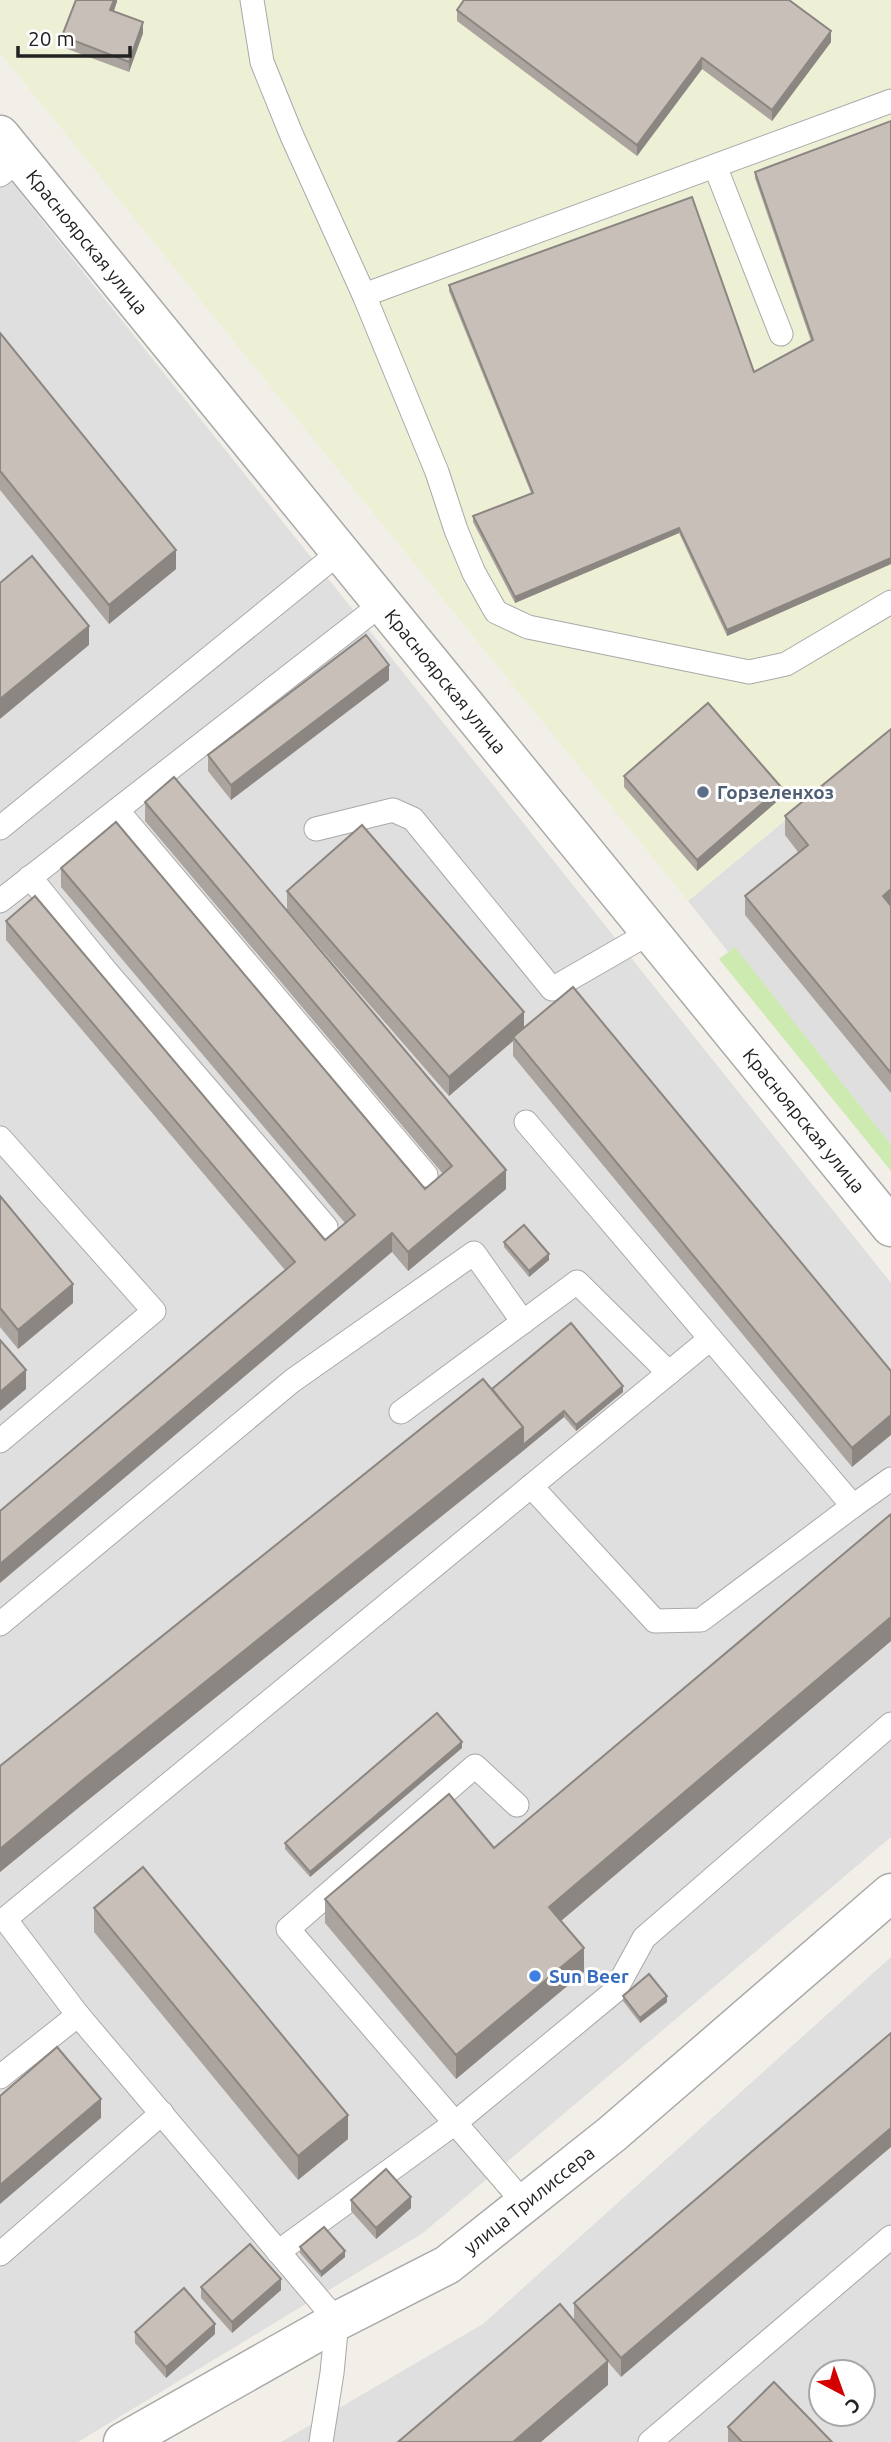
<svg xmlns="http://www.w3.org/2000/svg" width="891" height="2442" font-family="Ubuntu,sans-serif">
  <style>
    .residential { fill: #e0dfdf; fill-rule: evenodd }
    .farmland { fill: #eef0d5 }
    .grass { fill: #cdebb0 }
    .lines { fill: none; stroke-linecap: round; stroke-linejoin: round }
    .service-casing { stroke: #a9a9a9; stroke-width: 25 }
    .minor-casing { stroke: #a9a9a9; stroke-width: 41 }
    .tertiary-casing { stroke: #a9a9a9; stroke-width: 41 }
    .service { stroke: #fff; stroke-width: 23 }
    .minor { stroke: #fff; stroke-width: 38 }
    .tertiary { stroke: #fff; stroke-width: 38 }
    .wall { fill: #aba49e }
    .shaded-wall { fill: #8b8681 }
    .building { fill: #c7bfb8; stroke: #8b8681; stroke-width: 2 }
    .service-dot { fill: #5c6f8a; stroke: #fff; stroke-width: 2.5 }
    .shop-dot { fill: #3f7fe0; stroke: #fff; stroke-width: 2.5 }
    .labels { text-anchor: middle; stroke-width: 6; stroke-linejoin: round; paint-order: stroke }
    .street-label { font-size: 19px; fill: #222; stroke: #fff }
    .service-label { font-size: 19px; font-weight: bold; fill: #4e5e75; stroke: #fff; text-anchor: start }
    .shop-label { font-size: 19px; font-weight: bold; fill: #366cbe; stroke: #fff; text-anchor: start }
  </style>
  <rect width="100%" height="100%" fill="#f2efe9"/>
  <g class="residential">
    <path d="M0 168 891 1283V1837L423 2233 78 2442H0Z"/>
    <path d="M891 732V1159L688 901Z"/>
    <path d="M891 1957V2442H281L483 2324ZM821 2372H863V2414H821Z"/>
  </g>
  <path class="farmland" d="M0 0H891V732L688 901 0 53Z"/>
  <path class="grass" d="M735 947 891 1145V1171L719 959Z"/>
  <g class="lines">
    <defs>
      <g id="service">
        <path d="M252 0 262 62 292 136 364 295 437 472 456 530 474 573 496 612 528 627 749 672 786 664 891 602"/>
        <path d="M715 166 781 334"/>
        <path d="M0 175 20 159"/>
        <path d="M364 295 891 101"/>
        <path d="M117 810 426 1175"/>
        <path d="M0 828 341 551"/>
        <path d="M316 829 393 810 413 819 552 989 651 932"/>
        <path d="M30 877 106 971 326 1227"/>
        <path d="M0 901 383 603"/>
        <path d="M526 1122 853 1506 891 1479"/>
        <path d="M0 1138 154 1311 0 1441"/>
        <path d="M401 1412 577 1282 669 1373"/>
        <path d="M531 1486 655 1621 701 1620 853 1506"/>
        <path d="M0 1624 292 1381 474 1253 523 1322"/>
        <path d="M517 1805 475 1766 288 1929 524 2203"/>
        <path d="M78 2015 5 1919 710 1339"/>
        <path d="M0 2077 78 2015 337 2321 332 2373 321 2442"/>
        <path d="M278 2252 455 2123 615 1991 644 1938 891 1724"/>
        <path d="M0 2254 162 2113"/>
        <path d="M650 2442 891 2237"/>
      </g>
      <g id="minor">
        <path id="s1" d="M123 2442 337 2321 447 2265 612 2134 891 1893"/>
      </g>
      <g id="tertiary">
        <path id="s2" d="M0 135 891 1227"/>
      </g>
    </defs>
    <use href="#service" class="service-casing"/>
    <use href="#minor" class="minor-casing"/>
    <use href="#tertiary" class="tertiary-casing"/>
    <use href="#service" class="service"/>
    <use href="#minor" class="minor"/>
    <use href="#tertiary" class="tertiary"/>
  </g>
  <g class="wall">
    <path d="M117 0 114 11 143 33 129 72 62 47V36Z"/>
    <path d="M457 10 831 42 772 121 702 69 637 156 457 21Z"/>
    <path d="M891 121V564L727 636 679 533 515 603 473 522V516L531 493 449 291V285L754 372 811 341 755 178V172Z"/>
    <path d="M0 333 176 569 109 624 0 490Z"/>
    <path d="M389 680 231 800 208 771V755Z"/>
    <path d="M891 729V1093L745 915V896L798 852 785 835V816Z"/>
    <path d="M624 776 781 798 697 871 624 787Z"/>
    <path d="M145 802 506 1189 408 1271 392 1252 285 1270 6 940V921L325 1240 345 1223 61 887V868L425 1189 443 1174 145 821Z"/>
    <path d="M287 891 524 1027 891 1371 852 1467 513 1056V1041L449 1096 287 910Z"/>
    <path d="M0 1196 73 1303 18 1349 0 1327Z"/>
    <path d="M504 1242 549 1260 529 1277 504 1247Z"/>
    <path d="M492 1389 623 1392 576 1431 564 1417 83 1804 0 1872V1766Z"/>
    <path d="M891 1514V1641L561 1921 584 1972 456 2079 325 1923V1899L494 1848Z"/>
    <path d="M462 1748 310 1877 285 1849V1843Z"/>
    <path d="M94 1908 348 2139 298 2180 94 1932Z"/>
    <path d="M623 1996 667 2002 640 2023 623 2001Z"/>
    <path d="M891 2033 621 2377 608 2362V2385L574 2321V2303Z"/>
    <path d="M351 2200 411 2208 376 2239 351 2211Z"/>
    <path d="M300 2247 345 2257 321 2277 300 2253Z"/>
    <path d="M201 2287 281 2290 232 2333 201 2298Z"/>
    <path d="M135 2332 215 2334 166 2378 135 2343Z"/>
    <path d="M728 2427 832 2442H728Z"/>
  </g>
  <g class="shaded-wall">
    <path d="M114 0H117V2L110 21V10Z"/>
    <path d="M143 22V33L129 72V62Z"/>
    <path d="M831 31V42L772 121V110Z"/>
    <path d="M702 58V69L637 156V145Z"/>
    <path d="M679 528V533L515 603V597Z"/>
    <path d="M176 550V569L109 624V605Z"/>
    <path d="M891 558V564L727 636V630Z"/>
    <path d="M89 626V645L0 719V699Z"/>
    <path d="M389 665V680L231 800V785Z"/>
    <path d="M781 787V798L697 871V860Z"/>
    <path d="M891 889V908L883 896Z"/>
    <path d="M524 1012V1031L513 1037V1041L449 1096V1077Z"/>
    <path d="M506 1170V1189L408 1271V1252Z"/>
    <path d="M392 1233V1252L0 1583V1564Z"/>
    <path d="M549 1254V1260L529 1277V1271Z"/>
    <path d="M73 1284V1303L18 1349V1330Z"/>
    <path d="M26 1370V1389L0 1411V1392Z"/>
    <path d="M623 1386V1392L576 1431V1425Z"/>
    <path d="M564 1411V1417L523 1451 83 1804 0 1872V1849L83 1780 523 1427Z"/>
    <path d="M891 1415V1435L852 1467V1448Z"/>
    <path d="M891 1617V1641L549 1931V1907Z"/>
    <path d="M462 1742V1748L310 1877V1872Z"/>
    <path d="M584 1948V1972L456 2079V2055Z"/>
    <path d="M667 1996V2002L640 2023V2018Z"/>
    <path d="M101 2099V2118L0 2204V2185Z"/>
    <path d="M348 2115V2139L298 2180V2156Z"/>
    <path d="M891 2128V2147L621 2377V2358Z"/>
    <path d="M411 2197V2208L376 2239V2228Z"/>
    <path d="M345 2251V2257L321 2277V2272Z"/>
    <path d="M281 2279V2290L232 2333V2322Z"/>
    <path d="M215 2324V2334L166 2378V2367Z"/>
    <path d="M608 2361V2385L541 2442H513Z"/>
  </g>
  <g class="building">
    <path d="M76 0H114L110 10 143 22 129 62 62 36Z"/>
    <path d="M464 0H789L831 31 772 110 702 58 637 145 457 10Z"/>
    <path d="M891 121V558L727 630 679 528 515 597 473 516 533 493 449 285 692 197 754 372 813 340 755 172Z"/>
    <path d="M0 333 176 550 109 605 0 471Z"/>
    <path d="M32 556 89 626 0 699V583Z"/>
    <path d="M366 635 389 665 231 785 208 755Z"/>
    <path d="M708 703 781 787 697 860 624 776Z"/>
    <path d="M891 729V889L883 896 891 906V1073L745 896 808 845 785 816Z"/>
    <path d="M174 777 506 1170 408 1252 392 1233 0 1564V1511L295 1262 6 921 35 896 325 1240 355 1215 61 868 116 822 425 1189 452 1166 145 802Z"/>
    <path d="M362 825 524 1012 449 1077 287 891Z"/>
    <path d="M573 987 891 1371V1415L852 1448 513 1037Z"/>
    <path d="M0 1196 73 1284 18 1330 0 1308Z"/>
    <path d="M524 1225 549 1254 529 1271 504 1242Z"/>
    <path d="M571 1323 623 1386 576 1425 564 1411 523 1445V1427L492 1389Z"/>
    <path d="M0 1340 26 1370 0 1392Z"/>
    <path d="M483 1379 523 1427 83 1780 0 1849V1766Z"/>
    <path d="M891 1514V1617L549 1907 584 1948 456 2055 325 1899 449 1794 494 1848Z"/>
    <path d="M437 1713 462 1742 310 1872 285 1843Z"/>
    <path d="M143 1867 348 2115 298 2156 94 1908Z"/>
    <path d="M649 1974 667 1996 640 2018 623 1996Z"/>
    <path d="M891 2033V2128L621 2358 574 2303Z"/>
    <path d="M57 2047 101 2099 0 2185V2096Z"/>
    <path d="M386 2169 411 2197 376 2228 351 2200Z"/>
    <path d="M324 2227 345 2251 321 2272 300 2247Z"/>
    <path d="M250 2244 281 2279 232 2322 201 2287Z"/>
    <path d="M184 2288 215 2324 166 2367 135 2332Z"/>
    <path d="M560 2304 608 2361 513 2442H398Z"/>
    <path d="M774 2382 832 2442H742L728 2427Z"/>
  </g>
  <circle class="service-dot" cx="703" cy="792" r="7"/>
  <circle class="shop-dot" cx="535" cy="1976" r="7"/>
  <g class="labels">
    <g class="street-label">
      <text dy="7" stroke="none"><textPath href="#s2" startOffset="138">Красноярская улица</textPath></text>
      <text dy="7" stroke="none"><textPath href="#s2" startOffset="705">Красноярская улица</textPath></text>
      <text dy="7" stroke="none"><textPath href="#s2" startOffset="1272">Красноярская улица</textPath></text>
      <text dy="7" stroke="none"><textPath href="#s1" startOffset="474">улица Трилиссера</textPath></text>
    </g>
    <g class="service-label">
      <text x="717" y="799">Горзеленхоз</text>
    </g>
    <g class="shop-label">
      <text x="549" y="1983">Sun Beer</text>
    </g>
  </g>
  <g transform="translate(842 2393) rotate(139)"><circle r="33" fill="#ffffff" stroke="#a7a7a7" stroke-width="2"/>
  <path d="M0-5L12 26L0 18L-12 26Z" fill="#d40000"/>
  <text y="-10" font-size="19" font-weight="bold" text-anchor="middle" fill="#222222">С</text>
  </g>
  <path d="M18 46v10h112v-10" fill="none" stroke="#222222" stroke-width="3.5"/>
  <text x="28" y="46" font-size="21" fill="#222222" stroke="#ffffff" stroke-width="5" paint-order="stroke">20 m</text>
</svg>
